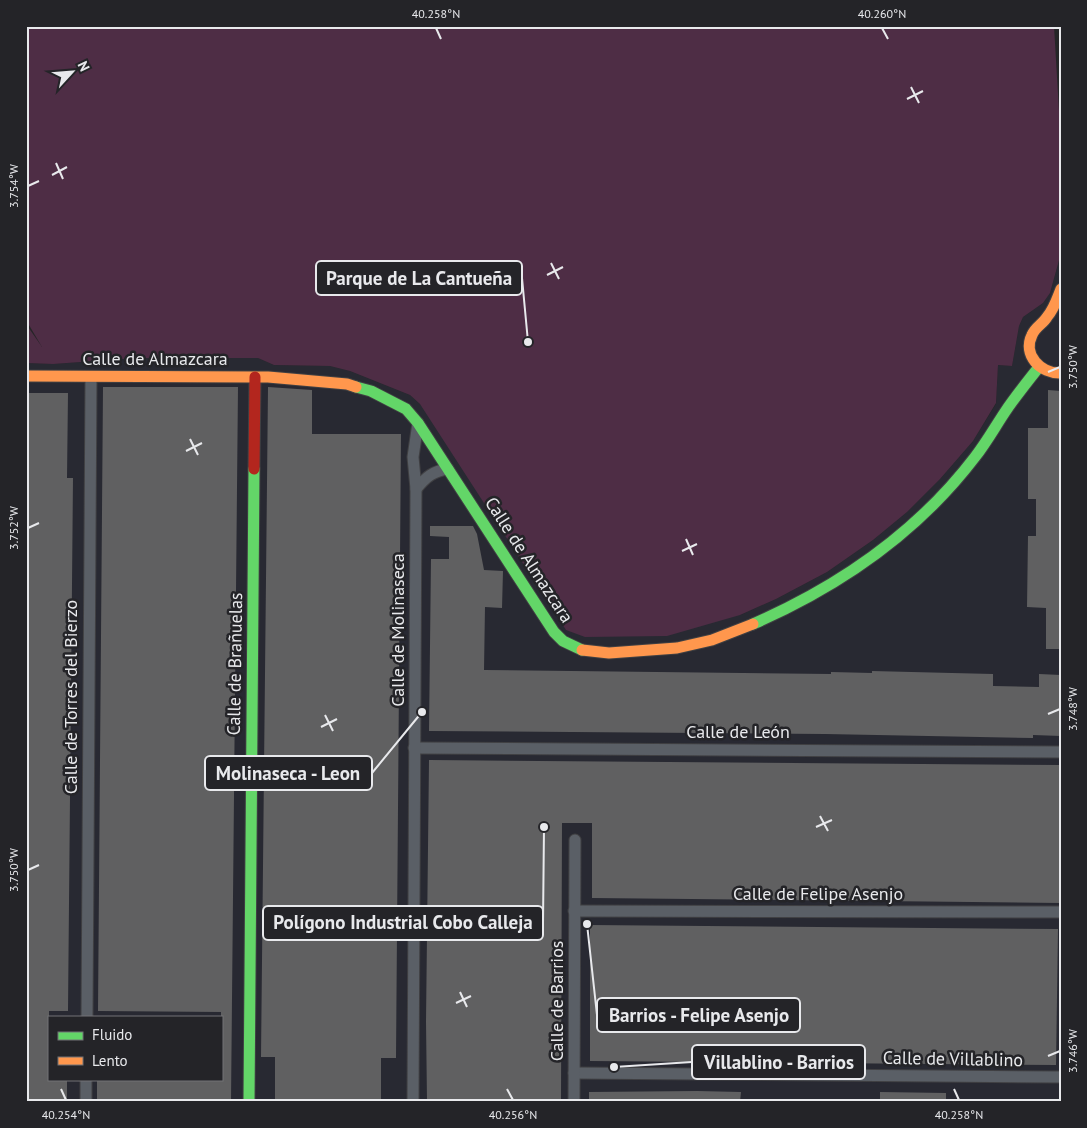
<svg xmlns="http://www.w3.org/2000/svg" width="1087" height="1128" font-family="'PT Sans',sans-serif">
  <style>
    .built { fill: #282932; fill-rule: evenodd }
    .green { fill: #4e2d45 }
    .building { fill: #606061 }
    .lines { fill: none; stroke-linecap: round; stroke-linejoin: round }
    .street-casing { stroke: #404043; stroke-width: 13 }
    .fast-casing { stroke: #404043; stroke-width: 13 }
    .slow-casing { stroke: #404043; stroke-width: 13 }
    .jam-casing { stroke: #404043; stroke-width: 13 }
    .street { stroke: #5a5f66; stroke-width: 11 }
    .fast { stroke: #63d668; stroke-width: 11 }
    .slow { stroke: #ff974d; stroke-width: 11 }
    .jam { stroke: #b3261e; stroke-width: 11 }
    .ticks { fill: none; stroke: #e8e9ec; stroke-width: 2 }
    .labels { text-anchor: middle; stroke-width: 5; stroke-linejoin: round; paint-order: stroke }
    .street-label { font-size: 18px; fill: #e8e9ec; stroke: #242428 }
    .leader { fill: none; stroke: #e8e9ec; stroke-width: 2 }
    .callout-dot { fill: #e8e9ec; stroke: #242428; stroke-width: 2 }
    .callout { fill: #242428; stroke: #e8e9ec; stroke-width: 2 }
    .callout-label { font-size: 19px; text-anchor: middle; font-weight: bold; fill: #e8e9ec }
    .neatline { fill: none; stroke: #e8e9ec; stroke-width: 2 }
    .ticks-label { font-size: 12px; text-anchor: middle; fill: #e8e9ec }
  </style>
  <rect width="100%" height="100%" fill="#252527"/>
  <path class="built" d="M1061 253V1102H26V363L53 364 136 358H258L274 365 330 366 350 371 410 395 420 404 740 615 776 599 827 572 873 540 907 512 940 479 973 441 996 404 998 365 1012 366 1019 326 1023 317 1043 303 1050 293ZM49 1017H221V1079H49Z"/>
  <path class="green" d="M26 26H1054L1061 145V253L1050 293 1043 303 1023 317 1019 326 1012 366 998 365 996 403 973 441 940 479 907 512 873 540 827 572 776 599 740 615 667 636 585 637 566 630 420 404 410 395 350 371 330 366 274 365 258 358H137L53 364 26 363V324L42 347 26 320Z"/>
  <g class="building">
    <path d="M103 387H238L231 1102H97V1079H221V1012L98 1011Z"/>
    <path d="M268 387 312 390V434H401L396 1058H381V1102H275V1057H261Z"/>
    <path d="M1048 390 1061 391V649H1046V608L1027 607 1028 536H1036V499H1028V428H1048Z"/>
    <path d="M26 393H68L67 478H73L68 1011H49V1079H67V1102H26Z"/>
    <path d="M430 526H473L477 534 484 570 503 571 502 608 485 607 484 670 831 674V672L872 673V671L952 673 993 674V686L1039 687V674L1061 675V736L1033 735V738L825 734 429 731 431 559H449V537L430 536Z"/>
    <path d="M429 760 1061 765V903L592 898V823H562L561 1102H427L426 1022Z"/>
    <path d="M590 925 1058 929 1056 1065 590 1061Z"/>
    <path d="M697 1091 741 1092 740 1102H589V1092Z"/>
    <path d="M880 1092 946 1093V1102H880Z"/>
  </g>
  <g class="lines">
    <defs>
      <g id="street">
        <path d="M416 489C426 477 433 471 448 469"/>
        <path d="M414 748 1061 752"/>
        <path d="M574 911 1061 912"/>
        <path d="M87 1017 91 377"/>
        <path d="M574 1073 1061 1077"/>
        <path d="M86 1102V1079"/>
        <path d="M413 1102 416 489 413 457 418 423"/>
        <path d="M574 1102 575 840"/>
      </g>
      <g id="fast">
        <path d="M356 387 371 391 406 409 418 423 554 632 563 641 582 650"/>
        <path d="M753 624C840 586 917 533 975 457 986 443 995 427 1005 412 1015 397 1027 382 1039 367"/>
        <path d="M249 1102 254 469"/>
      </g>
      <g id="slow">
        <path d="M1061 289C1057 299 1054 309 1047 317 1043 324 1035 327 1032 335 1022 355 1041 374 1061 373"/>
        <path d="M26 376 268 377 347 384 356 387"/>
        <path d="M582 650 609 653 677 648 712 640 753 624"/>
      </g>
      <path id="jam" d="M254 469 255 377"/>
    </defs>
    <use href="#street" class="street-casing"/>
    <use href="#fast" class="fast-casing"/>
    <use href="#slow" class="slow-casing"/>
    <use href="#jam" class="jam-casing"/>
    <use href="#street" class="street"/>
    <use href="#fast" class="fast"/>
    <use href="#slow" class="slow"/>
    <use href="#jam" class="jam"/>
  </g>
  <path class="ticks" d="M436 28 441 39M882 28 888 39M911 87 919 103M907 99 923 91M56 163 63 179M52 175 67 167M28 186 39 181M551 263 559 279M547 275 563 267M1048 372 1060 367M190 439 198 455M186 451 202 443M28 528 39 523M686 539 693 555M682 551 697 544M1048 714 1060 709M325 715 333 731M321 727 337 719M820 816 828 831M816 827 832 820M28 870 39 865M460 992 467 1007M456 1003 471 996M1048 1056 1060 1051M61 1089 66 1100M507 1089 513 1100M954 1089 959 1100"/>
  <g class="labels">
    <g class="street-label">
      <text x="155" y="365">Calle de Almazcara</text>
      <text transform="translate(529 560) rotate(57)" y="6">Calle de Almazcara</text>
      <text transform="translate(398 630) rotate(-90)" y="6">Calle de Molinaseca</text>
      <text transform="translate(235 664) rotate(-89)" y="6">Calle de Brañuelas</text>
      <text transform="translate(71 697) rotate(-90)" y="6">Calle de Torres del Bierzo</text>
      <text x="738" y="738">Calle de León</text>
      <text x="818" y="900">Calle de Felipe Asenjo</text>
      <text transform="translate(557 1001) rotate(-90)" y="6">Calle de Barrios</text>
      <text transform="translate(953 1059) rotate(1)" y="6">Calle de Villablino</text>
    </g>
  </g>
  <path class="leader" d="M528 342L522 278M422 712L372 773M544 827L543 923M587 924L597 1015M614 1067L692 1062"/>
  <g class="callout-dot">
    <circle cx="528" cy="342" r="5"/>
    <circle cx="422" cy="712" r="5"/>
    <circle cx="544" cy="827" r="5"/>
    <circle cx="587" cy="924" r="5"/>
    <circle cx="614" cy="1067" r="5"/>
  </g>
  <g class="callout">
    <rect x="316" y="261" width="206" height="34" rx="5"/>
    <rect x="205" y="756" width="167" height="34" rx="5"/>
    <rect x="263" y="906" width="280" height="34" rx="5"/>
    <rect x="597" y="998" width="203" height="34" rx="5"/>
    <rect x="692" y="1045" width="173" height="34" rx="5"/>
  </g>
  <g class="callout-label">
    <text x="419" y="285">Parque de La Cantueña</text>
    <text x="288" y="780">Molinaseca - Leon</text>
    <text x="403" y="929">Polígono Industrial Cobo Calleja</text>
    <text x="699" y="1022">Barrios - Felipe Asenjo</text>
    <text x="779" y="1069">Villablino - Barrios</text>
  </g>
  <rect width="1087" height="1128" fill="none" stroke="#242428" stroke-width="55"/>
  <rect x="48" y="1016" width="175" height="65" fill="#242428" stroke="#727376"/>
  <rect x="58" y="1032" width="25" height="8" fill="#63d668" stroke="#727376"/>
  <text x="92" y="1040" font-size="15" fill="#e8e9ec">Fluido</text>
  <rect x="58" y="1057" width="25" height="8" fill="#ff974d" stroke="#727376"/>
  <text x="92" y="1066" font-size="15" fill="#e8e9ec">Lento</text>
  <g transform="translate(72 72) rotate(64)" stroke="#242428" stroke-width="4" paint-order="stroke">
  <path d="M0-4L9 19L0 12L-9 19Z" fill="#e8e9ec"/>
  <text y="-8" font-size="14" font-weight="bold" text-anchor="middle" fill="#e8e9ec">N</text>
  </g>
  <rect x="28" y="28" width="1032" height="1072" class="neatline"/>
  <g class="ticks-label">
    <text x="436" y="18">40.258°N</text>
    <text x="882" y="18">40.260°N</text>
    <text transform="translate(14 186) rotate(-90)" y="4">3.754°W</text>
    <text transform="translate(1073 367) rotate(-90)" y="4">3.750°W</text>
    <text transform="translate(14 528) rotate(-90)" y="4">3.752°W</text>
    <text transform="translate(1073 709) rotate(-90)" y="4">3.748°W</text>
    <text transform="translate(14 870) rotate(-90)" y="4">3.750°W</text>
    <text transform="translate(1073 1051) rotate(-90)" y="4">3.746°W</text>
    <text x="66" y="1119">40.254°N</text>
    <text x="513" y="1119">40.256°N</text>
    <text x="959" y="1119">40.258°N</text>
  </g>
</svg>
